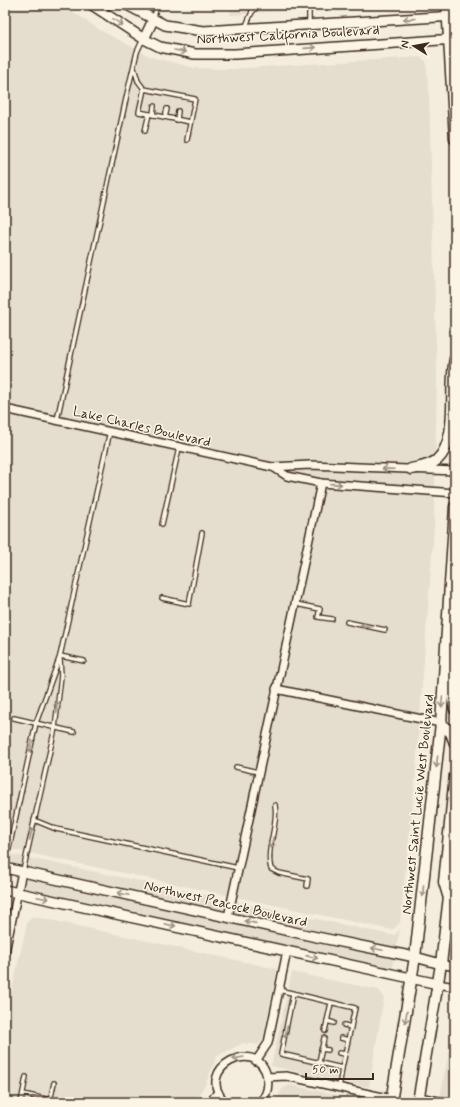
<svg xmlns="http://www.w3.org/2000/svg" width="460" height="1107" font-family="Mynerve,sans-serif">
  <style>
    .built { fill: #e5ddce }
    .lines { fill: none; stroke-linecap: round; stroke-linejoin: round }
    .service-casing { stroke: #3b2a1e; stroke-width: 6 }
    .minor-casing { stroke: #3b2a1e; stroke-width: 10 }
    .tertiary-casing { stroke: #3b2a1e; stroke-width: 12 }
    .secondary-casing { stroke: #3b2a1e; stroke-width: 13 }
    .service { stroke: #fcf5e5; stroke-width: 3.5 }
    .minor { stroke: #fcf5e5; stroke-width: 7 }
    .tertiary { stroke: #fcf5e5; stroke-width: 9 }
    .secondary { stroke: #fcf5e5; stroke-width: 10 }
    .oneway { stroke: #9c9082 }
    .labels { text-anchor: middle; stroke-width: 3; stroke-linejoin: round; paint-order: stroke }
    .street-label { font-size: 14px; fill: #3b2a1e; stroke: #fcf5e5 }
  </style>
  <rect width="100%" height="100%" fill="#f4eddd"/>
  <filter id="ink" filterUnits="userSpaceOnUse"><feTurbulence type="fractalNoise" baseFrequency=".025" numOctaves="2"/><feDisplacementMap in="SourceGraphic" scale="8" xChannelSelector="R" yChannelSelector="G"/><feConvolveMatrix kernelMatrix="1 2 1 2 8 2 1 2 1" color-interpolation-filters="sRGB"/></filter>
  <g filter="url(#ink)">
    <g class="built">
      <path d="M5 5H63L100 30 151 57 195 68 230 69 419 57 426 61 429 94 437 376 434 527 415 781 400 923 392 930 5 848Z"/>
      <path d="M231 5H368L230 15Z"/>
      <path d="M5 853 226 899 223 912 5 864Z"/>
      <path d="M27 878 394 958 392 969 24 889Z"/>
      <path d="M236 902 391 935H395L400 929 396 949 234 914Z"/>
      <path d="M32 916 277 969 263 1039 258 1045 243 1043 217 1056 206 1083 195 1102H5V1021L27 923Z"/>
      <path d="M292 972 379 990 384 997 369 1087 271 1066Z"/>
      <path d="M455 1021V1100L440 1097Z"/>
      <path d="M289 1085 366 1101V1102H276L281 1090Z"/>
    </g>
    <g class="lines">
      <defs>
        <g id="service">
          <path d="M251 5 252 12"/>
          <path d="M309 5V24"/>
          <path d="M154 17 157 5"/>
          <path d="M245 28 252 12 259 5"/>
          <path d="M134 68 138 81 144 89 195 99 187 140"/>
          <path d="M144 89 139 112 149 114 145 131"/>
          <path d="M149 114 190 122"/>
          <path d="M153 115 154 106"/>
          <path d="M165 117 167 109"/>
          <path d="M177 120 178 111"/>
          <path d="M57 420 127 94 137 52 143 39"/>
          <path d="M162 524 179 448"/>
          <path d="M162 598 189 604 202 533"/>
          <path d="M296 604 320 609 318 617 332 619"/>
          <path d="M347 622 385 630"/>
          <path d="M60 656 84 661"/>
          <path d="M14 718 74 732"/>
          <path d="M236 767 258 772"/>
          <path d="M275 805C279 826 265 848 271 869L279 873 308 879 307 886"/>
          <path d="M34 820 56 829 238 868"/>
          <path d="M5 867 36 723 60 656 110 431"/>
          <path d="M23 871 55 728 61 676 60 659"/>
          <path d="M279 990 355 1008 342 1068 281 1054 293 994"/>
          <path d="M327 1021 334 1023"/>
          <path d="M344 1025 351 1027"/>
          <path d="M325 1031 331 1003"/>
          <path d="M341 1038 348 1040"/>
          <path d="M321 1049 328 1050"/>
          <path d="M339 1053 345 1054"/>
          <path d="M319 1062 324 1038"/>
          <path d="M339 1088 342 1068"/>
          <path d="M23 1094 50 1100"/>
          <path d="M50 1101 54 1083"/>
          <path d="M21 1102 26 1077"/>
        </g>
        <g id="minor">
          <path d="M5 409 272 467 310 465 455 471"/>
          <path d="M273 467 287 476 321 483 455 493"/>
          <path d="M276 689 441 723"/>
          <path d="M228 917 321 483"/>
          <path d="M5 952 22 872"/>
          <path d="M441 964 455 967"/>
          <path d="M438 984 455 987"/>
          <path d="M256 1061 268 1043 287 951"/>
          <path d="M267 1077 286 1076 392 1099"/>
          <path d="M419 1097 443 1102"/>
          <path d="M210 1102 218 1092"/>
          <path d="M225 1102C192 1068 259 1035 267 1077 269 1086 267 1095 260 1102"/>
        </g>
        <g id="tertiary">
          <path d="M92 5 144 39 160 47 195 54H235L455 39"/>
          <path d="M127 5 165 25 203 31 455 16"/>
          <path d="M144 39 153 20"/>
          <path d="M5 868 312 936 415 957 441 964"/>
          <path d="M5 890 438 984"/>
        </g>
        <g id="secondary">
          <path d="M447 5 455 139"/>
          <path d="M411 469C420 467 430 466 437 460 460 439 448 388 455 359"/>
          <path d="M455 640 451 691 455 709"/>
          <path d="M441 723 451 733 455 743"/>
          <path d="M448 895 444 882 455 775"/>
          <path d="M391 1102 415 957 441 723 455 507"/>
          <path d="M418 1102 441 964 455 846"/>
        </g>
      </defs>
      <use href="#service" class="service-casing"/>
      <use href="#minor" class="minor-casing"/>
      <use href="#tertiary" class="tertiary-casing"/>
      <use href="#secondary" class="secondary-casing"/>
      <use href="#service" class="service"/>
      <use href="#minor" class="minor"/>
      <use href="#tertiary" class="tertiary"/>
      <use href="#secondary" class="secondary"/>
    </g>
    <defs><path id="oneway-shaft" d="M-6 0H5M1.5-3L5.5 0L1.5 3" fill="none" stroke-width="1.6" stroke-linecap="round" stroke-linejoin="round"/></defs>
    <g class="oneway">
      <use href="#oneway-shaft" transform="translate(409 19) rotate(176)"/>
      <use href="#oneway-shaft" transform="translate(118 22) rotate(33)"/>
      <use href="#oneway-shaft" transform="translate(310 48) rotate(-4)"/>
      <use href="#oneway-shaft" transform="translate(180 51) rotate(10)"/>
      <use href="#oneway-shaft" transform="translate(388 469) rotate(-178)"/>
      <use href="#oneway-shaft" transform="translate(336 484) rotate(4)"/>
      <use href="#oneway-shaft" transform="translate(366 626) rotate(-169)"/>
      <use href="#oneway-shaft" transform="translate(442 702) rotate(94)"/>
      <use href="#oneway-shaft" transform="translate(57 707) rotate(-87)"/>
      <use href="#oneway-shaft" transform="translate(31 746) rotate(102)"/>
      <use href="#oneway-shaft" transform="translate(437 762) rotate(96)"/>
      <use href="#oneway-shaft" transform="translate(31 834) rotate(-77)"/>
      <use href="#oneway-shaft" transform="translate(272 843) rotate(101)"/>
      <use href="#oneway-shaft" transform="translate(423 891) rotate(96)"/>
      <use href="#oneway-shaft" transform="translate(123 894) rotate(-168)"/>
      <use href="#oneway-shaft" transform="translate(43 898) rotate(12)"/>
      <use href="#oneway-shaft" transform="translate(250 922) rotate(-167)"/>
      <use href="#oneway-shaft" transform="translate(170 925) rotate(12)"/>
      <use href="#oneway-shaft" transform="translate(377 949) rotate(-168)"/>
      <use href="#oneway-shaft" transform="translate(312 957) rotate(13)"/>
      <use href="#oneway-shaft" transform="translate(406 1017) rotate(99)"/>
      <use href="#oneway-shaft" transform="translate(286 1032) rotate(101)"/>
      <use href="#oneway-shaft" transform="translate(238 1058) rotate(170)"/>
    </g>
  </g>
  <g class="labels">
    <g class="street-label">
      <text transform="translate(288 34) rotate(-3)" y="5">Northwest California Boulevard</text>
      <text transform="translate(142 426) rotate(13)" y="5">Lake Charles Boulevard</text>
      <text transform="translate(417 804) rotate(-84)" y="5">Northwest Saint Lucie West Boulevard</text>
      <text transform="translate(226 903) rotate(13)" y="5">Northwest Peacock Boulevard</text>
    </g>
  </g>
  <rect width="460" height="1107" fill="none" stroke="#fcf5e5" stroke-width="20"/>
  <rect x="10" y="10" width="440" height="1087" fill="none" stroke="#3b2a1e" stroke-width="1.5" filter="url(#ink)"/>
  <g transform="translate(414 46) rotate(281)" stroke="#fcf5e5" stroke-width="3" paint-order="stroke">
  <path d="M0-3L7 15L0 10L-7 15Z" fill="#3b2a1e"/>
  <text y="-6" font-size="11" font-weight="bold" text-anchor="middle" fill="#3b2a1e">N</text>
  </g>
  <path d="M306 1073v6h67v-6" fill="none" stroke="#3b2a1e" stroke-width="2"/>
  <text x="312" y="1073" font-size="12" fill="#3b2a1e" stroke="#fcf5e5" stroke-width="3" paint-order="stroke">50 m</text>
</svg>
